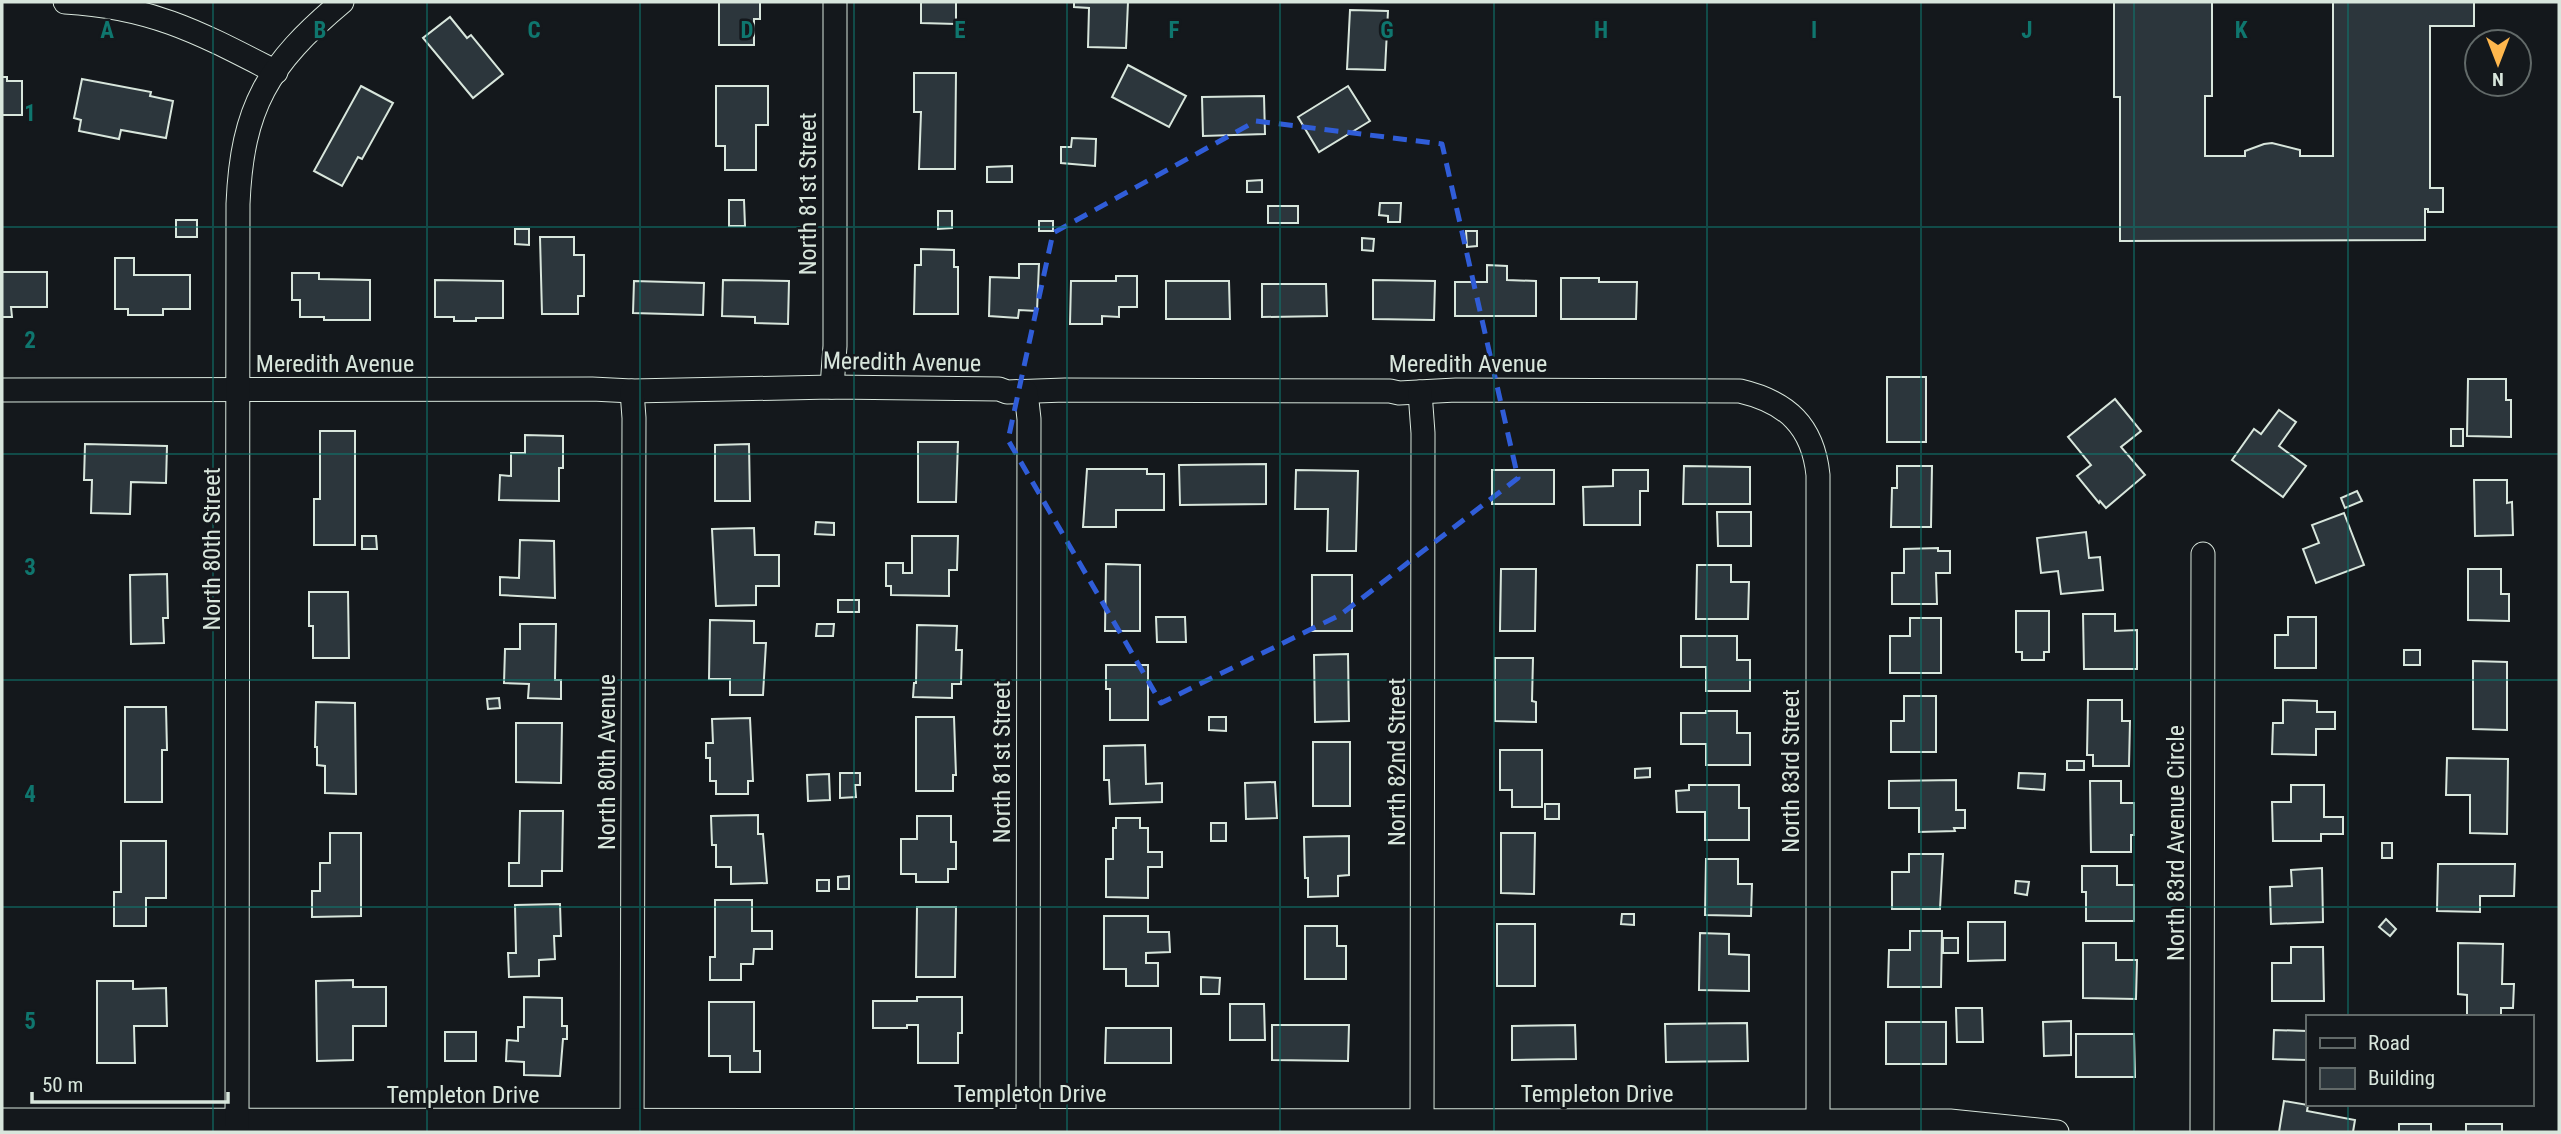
<svg xmlns="http://www.w3.org/2000/svg" width="2561" height="1134" font-family="'Roboto Condensed',sans-serif">
  <style>
    .building { fill: #2c363c; stroke: #d8e6dc; stroke-width: 2 }
    .lines { fill: none; stroke-linecap: round; stroke-linejoin: round }
    .street-casing { stroke: #d8e6dc; stroke-width: 25 }
    .street { stroke: #14181c; stroke-width: 23 }
    .marked { fill: none; stroke: #305dd8; stroke-width: 5; stroke-dasharray: 14 9; stroke-linejoin: round }
    .grid { fill: none; stroke: #0f766e; stroke-width: 2; stroke-opacity: 0.55 }
    .labels { text-anchor: middle; stroke-width: 5; stroke-linejoin: round; paint-order: stroke }
    .street-label { font-size: 24px; fill: #d8e6dc; stroke: #14181c }
    .grid-label { font-size: 23px; text-anchor: middle; font-weight: bold; fill: #0f766e; stroke: #14181c; stroke-width: 5; stroke-linejoin: round; paint-order: stroke }
  </style>
  <rect width="100%" height="100%" fill="#14181c"/>
  <g class="building">
    <path d="M719 2H760V19H754V45H719Z"/>
    <path d="M921 2H956V24L921 23Z"/>
    <path d="M1074 2H1128L1126 48 1088 47 1089 8 1074 7Z"/>
    <path d="M2114 2H2212V96H2205V156H2245V151L2264 144 2272 143 2300 150V156H2333V2H2474V26H2430V188H2443V212H2428V209H2425V240L2120 241V97H2114Z"/>
    <path d="M1350 10 1388 11 1385 70 1347 69Z"/>
    <path d="M450 17 467 38 471 35 503 74 473 98 423 38Z"/>
    <path d="M1128 65 1186 96 1169 127 1112 97Z"/>
    <path d="M914 73H956L955 169H919L921 112H914Z"/>
    <path d="M2 77H7V81H22V115H2Z"/>
    <path d="M82 79 151 92 150 96 173 101 166 138 121 130 119 139 79 131 81 120 74 118Z"/>
    <path d="M361 86 393 103 362 159 358 157 342 186 314 171Z"/>
    <path d="M716 86H768V125H756V170H725V146H716Z"/>
    <path d="M1348 86 1370 121 1319 152 1298 117Z"/>
    <path d="M1264 96 1265 134 1203 136 1202 97Z"/>
    <path d="M1072 138 1096 139 1095 166 1061 163V147H1071Z"/>
    <path d="M1012 166V182H987V167Z"/>
    <path d="M1262 180V192H1247V181Z"/>
    <path d="M729 200H744L745 226H729Z"/>
    <path d="M1380 203H1401L1400 222H1388V216L1379 215Z"/>
    <rect x="1268" y="206" width="30" height="17"/>
    <path d="M938 211H952V228L938 229Z"/>
    <rect x="176" y="220" width="21" height="17"/>
    <rect x="1039" y="221" width="14" height="10"/>
    <path d="M515 229H529V245L515 244Z"/>
    <path d="M1466 231H1477V246L1467 247Z"/>
    <path d="M540 237H574V255H584V296H578V314H542Z"/>
    <path d="M1362 238 1374 239 1373 251 1362 250Z"/>
    <path d="M921 249 954 250V267H958V314H914L915 265H921Z"/>
    <path d="M115 258H134V275H190V309H163V315H128V309H115Z"/>
    <path d="M1019 264H1039L1037 311 1019 310 1018 318 989 316 990 277 1019 278Z"/>
    <path d="M1487 265 1507 266V280L1536 281V316H1455V282H1487Z"/>
    <path d="M2 272H47V307H11L12 317H2Z"/>
    <path d="M292 273H319V279L370 280V320H324V317H300V300H292Z"/>
    <path d="M1116 276H1137V307H1119V317L1102 316V324H1070L1071 281H1116Z"/>
    <path d="M1561 278H1599V282H1637L1636 319H1561Z"/>
    <path d="M435 280 503 281V318H476V321H454V317H435Z"/>
    <path d="M723 280 789 281 788 324 755 323V317L722 316Z"/>
    <path d="M1373 280 1435 281 1434 320 1373 319Z"/>
    <path d="M634 281 704 283 703 315 633 313Z"/>
    <path d="M1166 281H1229L1230 319H1166Z"/>
    <path d="M1262 284H1326L1327 316 1262 317Z"/>
    <rect x="1887" y="377" width="39" height="65"/>
    <path d="M2468 379H2506V400H2511V437L2467 436Z"/>
    <path d="M2115 399 2141 431 2121 447 2145 475 2106 508 2100 501 2099 503 2077 476 2091 465 2068 437Z"/>
    <path d="M2279 410 2296 422 2279 446 2306 466 2283 497 2232 460 2254 429 2261 434Z"/>
    <rect x="2451" y="429" width="12" height="17"/>
    <path d="M320 431H355V545H314V499H320Z"/>
    <path d="M525 435 563 436V468H559V501L499 500 500 475 511 476V453H525Z"/>
    <path d="M918 442H958L956 502H918Z"/>
    <path d="M85 444 167 446 166 483 131 482 130 514 91 513 92 480H84Z"/>
    <path d="M749 444 750 501H715V445Z"/>
    <path d="M1266 464V504L1180 505 1179 465Z"/>
    <path d="M1684 466 1750 467V504H1683Z"/>
    <path d="M1897 466H1932L1931 527H1891L1892 488H1897Z"/>
    <path d="M1087 469H1147V474H1164V510H1116V527H1083Z"/>
    <path d="M1296 470 1358 471 1356 551H1327L1328 509H1295Z"/>
    <rect x="1492" y="470" width="62" height="34"/>
    <path d="M1613 470H1648V491H1640V525H1584L1583 487 1613 486Z"/>
    <path d="M2474 480H2507V503L2512 502 2513 535 2475 536Z"/>
    <path d="M2357 491 2362 501 2345 508 2341 498Z"/>
    <path d="M1717 512H1751V546H1718Z"/>
    <path d="M2344 513 2364 565 2316 583 2303 549 2319 543 2312 525Z"/>
    <path d="M816 522 834 523V535L815 534Z"/>
    <path d="M754 528 755 555H779V586H756V605L716 606 712 529Z"/>
    <path d="M2086 532 2089 558 2100 557 2103 590 2061 594 2058 571 2041 573 2037 538Z"/>
    <path d="M362 536H376L377 549H362Z"/>
    <path d="M912 536H958L957 570H949V596L891 595V586H886V563H903V573H912Z"/>
    <path d="M520 540 554 541 555 598 500 595V577L519 578Z"/>
    <path d="M1938 548V551H1950V573H1936L1937 604H1892V573H1904V549Z"/>
    <path d="M1106 564 1140 565V631H1105Z"/>
    <path d="M1697 565H1731V582H1749L1748 619H1696Z"/>
    <path d="M1501 569H1536L1535 631H1500Z"/>
    <path d="M2468 569H2501V594H2509V621L2468 620Z"/>
    <path d="M167 574 168 618H163L164 643 131 644 130 575Z"/>
    <rect x="1312" y="575" width="40" height="56"/>
    <path d="M309 592H348L349 658H313V626H309Z"/>
    <rect x="838" y="600" width="21" height="12"/>
    <path d="M2016 611H2049V652H2044V660H2022V652H2016Z"/>
    <path d="M2083 614H2115V631L2137 630V669H2084Z"/>
    <path d="M1156 617H1185L1186 642H1157Z"/>
    <path d="M2288 617H2316V668H2275V635H2288Z"/>
    <path d="M1910 618H1941V673H1890V636H1910Z"/>
    <path d="M710 620 754 621V643H766L763 695H730V679H709Z"/>
    <path d="M520 624H556L555 680H561V699L528 698 529 684 504 683 505 649H520Z"/>
    <path d="M817 624H834L833 636H816Z"/>
    <path d="M917 625 957 626 956 650H962L961 684H952V698L913 697 914 683H916Z"/>
    <path d="M1681 636H1737V660H1750V691H1706V667H1681Z"/>
    <rect x="2404" y="650" width="16" height="15"/>
    <path d="M1348 654 1349 721 1315 722 1314 655Z"/>
    <path d="M1495 658H1533L1532 701 1536 702V722L1495 721Z"/>
    <path d="M2473 661 2507 662V730L2473 729Z"/>
    <path d="M1106 665H1148V720H1110V689H1106Z"/>
    <path d="M1904 696H1936V752H1891V721H1904Z"/>
    <path d="M499 698 500 708 488 709 487 699Z"/>
    <path d="M2088 700H2122V721H2130L2129 766H2093V755H2087Z"/>
    <path d="M2283 700 2317 701V712H2335V729H2316V755L2272 754 2273 723H2283Z"/>
    <path d="M316 702 355 703 356 794 325 793V766L317 765V747H315Z"/>
    <path d="M125 707H166L167 750H162V802H125Z"/>
    <path d="M1706 711H1737V733H1750V765H1706V744H1681V713H1706Z"/>
    <path d="M916 717H954L956 775H953V791H916Z"/>
    <path d="M1209 717H1226V731L1209 730Z"/>
    <path d="M750 718 753 781H748V794H716V781H710V758H706V743H713L712 719Z"/>
    <path d="M516 723H562L561 783 516 782Z"/>
    <rect x="1313" y="742" width="37" height="64"/>
    <path d="M1145 745 1146 784 1162 783V802L1110 804 1109 780H1104V746Z"/>
    <path d="M1500 750H1542V807H1512V790H1500Z"/>
    <path d="M2447 758 2508 759 2507 834 2470 833V795H2446Z"/>
    <rect x="2067" y="761" width="17" height="9"/>
    <path d="M1650 768V777L1635 778V769Z"/>
    <path d="M840 773H860V785H855L856 797 840 798Z"/>
    <path d="M2019 773 2045 774 2044 790 2018 788Z"/>
    <path d="M829 774 830 800 808 801 807 775Z"/>
    <path d="M1956 780V810H1965V828H1954L1955 831 1919 832V808H1889V781Z"/>
    <path d="M2090 781H2121V803H2134V835H2131V852H2091Z"/>
    <path d="M1275 782 1277 818 1246 819 1245 783Z"/>
    <path d="M1689 785H1739V808H1749V840H1705V812H1677L1676 791 1689 790Z"/>
    <path d="M2291 785H2324V817H2343V834H2321V841H2273L2272 802H2291Z"/>
    <rect x="1545" y="804" width="14" height="15"/>
    <path d="M520 811H563L562 871H542V886H509V863H519Z"/>
    <path d="M758 815V834H763L767 883 731 884V867H716V845H712L711 816Z"/>
    <path d="M917 816H951V842H956V869H948V882H916V874H901V839H917Z"/>
    <path d="M1116 818H1140V828H1148V852H1162V867H1148V898L1106 897V859H1113V828H1116Z"/>
    <rect x="1211" y="823" width="15" height="18"/>
    <path d="M330 833H361V916L312 917V891H320V863H330Z"/>
    <path d="M1501 833H1535L1534 894 1501 893Z"/>
    <path d="M1349 836V875L1338 876V896L1308 897V878H1305L1304 837Z"/>
    <path d="M121 841H166V898H146V926H114V892H121Z"/>
    <rect x="2382" y="843" width="10" height="15"/>
    <path d="M1909 854H1943L1940 909H1892V872H1909Z"/>
    <path d="M1706 859H1738V884H1752L1751 916 1705 915Z"/>
    <path d="M2438 864H2515L2514 896H2480V912L2437 911Z"/>
    <path d="M2082 866H2117V885H2134V921H2086V892H2082Z"/>
    <path d="M2322 868 2323 922 2271 924 2270 887 2292 886 2291 870Z"/>
    <path d="M849 876V889H838V877Z"/>
    <rect x="817" y="880" width="12" height="11"/>
    <path d="M2016 881 2029 882 2027 895 2015 893Z"/>
    <path d="M715 900H752V931H772V949H754L753 964H741V980H710V957H715Z"/>
    <path d="M560 904 561 936H554L555 959 539 960V976L509 977 508 953H516L515 905Z"/>
    <path d="M917 907H956L955 977H916Z"/>
    <path d="M1622 914H1634V925L1621 924Z"/>
    <path d="M1104 916H1148V932H1169L1170 952 1146 953V963H1158V986H1126V969H1104Z"/>
    <path d="M2386 919 2396 929 2390 936 2379 927Z"/>
    <path d="M1968 922H2005V960L1968 961Z"/>
    <rect x="1497" y="924" width="38" height="62"/>
    <path d="M1305 926H1337V946H1346V979H1305Z"/>
    <path d="M1910 931H1942L1941 987H1888L1889 950H1910Z"/>
    <path d="M1700 933 1729 934V954L1749 955V991L1699 990Z"/>
    <rect x="1943" y="938" width="15" height="15"/>
    <path d="M2083 943H2116V960H2137L2136 999 2083 998Z"/>
    <path d="M2458 943 2503 944 2502 984H2514L2513 1008H2501V1015H2467V995L2458 994Z"/>
    <path d="M2291 947H2323L2324 1001H2272V963H2291Z"/>
    <path d="M1201 977 1220 978 1219 994H1201Z"/>
    <path d="M353 980V987H386V1026H353V1060L317 1061 316 981Z"/>
    <path d="M97 981H133V989L166 988 167 1026H134L135 1063H97Z"/>
    <path d="M524 997 562 998V1026H567V1039H563L560 1076 524 1075V1062L506 1061 507 1040 518 1041V1027H524Z"/>
    <path d="M917 997H962V1033H958V1063H918V1025H907V1028H873V1001H917Z"/>
    <path d="M709 1002H754V1051H760V1072H730V1056H709Z"/>
    <path d="M1230 1004H1264L1265 1040H1230Z"/>
    <path d="M1956 1008H1982L1983 1042H1957Z"/>
    <path d="M2071 1021V1055L2044 1056 2043 1022Z"/>
    <rect x="1886" y="1022" width="60" height="42"/>
    <path d="M1747 1023 1748 1061 1666 1062 1665 1024Z"/>
    <path d="M1272 1025H1349L1348 1061 1272 1060Z"/>
    <path d="M1575 1025 1576 1059 1512 1060V1026Z"/>
    <path d="M1106 1028H1171V1063H1105Z"/>
    <path d="M2274 1030 2307 1031V1060L2273 1059Z"/>
    <rect x="445" y="1032" width="31" height="29"/>
    <path d="M2076 1034H2134L2135 1077H2076Z"/>
    <path d="M2284 1101 2308 1105 2307 1111 2355 1120 2353 1132H2279Z"/>
    <rect x="2399" y="1124" width="32" height="8"/>
    <rect x="2466" y="1124" width="36" height="8"/>
  </g>
  <g class="lines">
    <defs>
      <g id="street">
        <path d="M65 2C153 7 200 33 276 72"/>
        <path d="M832 387 835 346V2"/>
        <path d="M2 390 592 389 632 391 832 387 999 389 1007 392 1065 390 1390 391 1399 393 1456 390 1740 391C1787 402 1813 426 1818 475V1132"/>
        <path d="M632 391 634 418 632 1132"/>
        <path d="M1026 392 1029 419 1028 1132"/>
        <path d="M1420 392 1423 433 1422 1132"/>
        <path d="M2 1120 1950 1121 2057 1132"/>
        <path d="M237 1132 238 204C242 107 268 64 342 2"/>
        <path d="M2202 1132 2203 554"/>
      </g>
    </defs>
    <use href="#street" class="street-casing"/>
    <use href="#street" class="street"/>
  </g>
  <path class="marked" d="M1256 121 1442 144 1518 478 1340 615 1161 703 1008 440 1053 233Z"/>
  <path class="grid" d="M213 2V1132M427 2V1132M640 2V1132M854 2V1132M1067 2V1132M1280 2V1132M1494 2V1132M1707 2V1132M1921 2V1132M2134 2V1132M2348 2V1017M2 227H2559M2 454H2559M2 680H2559M2 907H2559M2348 1104V1132"/>
  <g class="labels">
    <g class="street-label">
      <text transform="translate(808 194) rotate(-90)" y="8">North 81st Street</text>
      <text transform="translate(902 362) rotate(1)" y="8">Meredith Avenue</text>
      <text x="335" y="372">Meredith Avenue</text>
      <text x="1468" y="372">Meredith Avenue</text>
      <text transform="translate(212 549) rotate(-90)" y="8">North 80th Street</text>
      <text transform="translate(607 762) rotate(-90)" y="8">North 80th Avenue</text>
      <text transform="translate(1002 762) rotate(-90)" y="8">North 81st Street</text>
      <text transform="translate(1397 762) rotate(-90)" y="8">North 82nd Street</text>
      <text transform="translate(1791 771) rotate(-90)" y="8">North 83rd Street</text>
      <text transform="translate(2176 843) rotate(-90)" y="8">North 83rd Avenue Circle</text>
      <text x="1030" y="1102">Templeton Drive</text>
      <text x="1597" y="1102">Templeton Drive</text>
      <text x="463" y="1103">Templeton Drive</text>
    </g>
  </g>
  <g class="grid-label">
    <text x="107" y="38">A</text>
    <text x="320" y="38">B</text>
    <text x="534" y="38">C</text>
    <text x="747" y="38">D</text>
    <text x="960" y="38">E</text>
    <text x="1174" y="38">F</text>
    <text x="1387" y="38">G</text>
    <text x="1601" y="38">H</text>
    <text x="1814" y="38">I</text>
    <text x="2027" y="38">J</text>
    <text x="2241" y="38">K</text>
    <text x="30" y="121">1</text>
    <text x="30" y="348">2</text>
    <text x="30" y="575">3</text>
    <text x="30" y="802">4</text>
    <text x="30" y="1029">5</text>
  </g>
  <rect width="2561" height="1134" fill="none" stroke="#d8e6dc" stroke-width="7"/>
  <rect x="2306" y="1015" width="228" height="91" fill="#14181c" stroke="#626a69" stroke-width="2"/>
  <rect x="2320" y="1038" width="35" height="10" fill="#14181c" stroke="#626a69" stroke-width="2"/>
  <text x="2368" y="1050" font-size="21" fill="#d8e6dc">Road</text>
  <rect x="2320" y="1068" width="35" height="21" fill="#2c363c" stroke="#626a69" stroke-width="2"/>
  <text x="2368" y="1085" font-size="21" fill="#d8e6dc">Building</text>
  <g transform="translate(2498 63) rotate(180)"><circle r="33" fill="#14181c" stroke="#626a69" stroke-width="2"/>
  <path d="M0-5L12 26L0 18L-12 26Z" fill="#ffb74d"/>
  <text y="-10" font-size="19" font-weight="bold" text-anchor="middle" fill="#d8e6dc">N</text>
  </g>
  <path d="M32 1092v10h196v-10" fill="none" stroke="#d8e6dc" stroke-width="3.5"/>
  <text x="42" y="1092" font-size="21" fill="#d8e6dc" stroke="#14181c" stroke-width="5" paint-order="stroke">50 m</text>
</svg>
